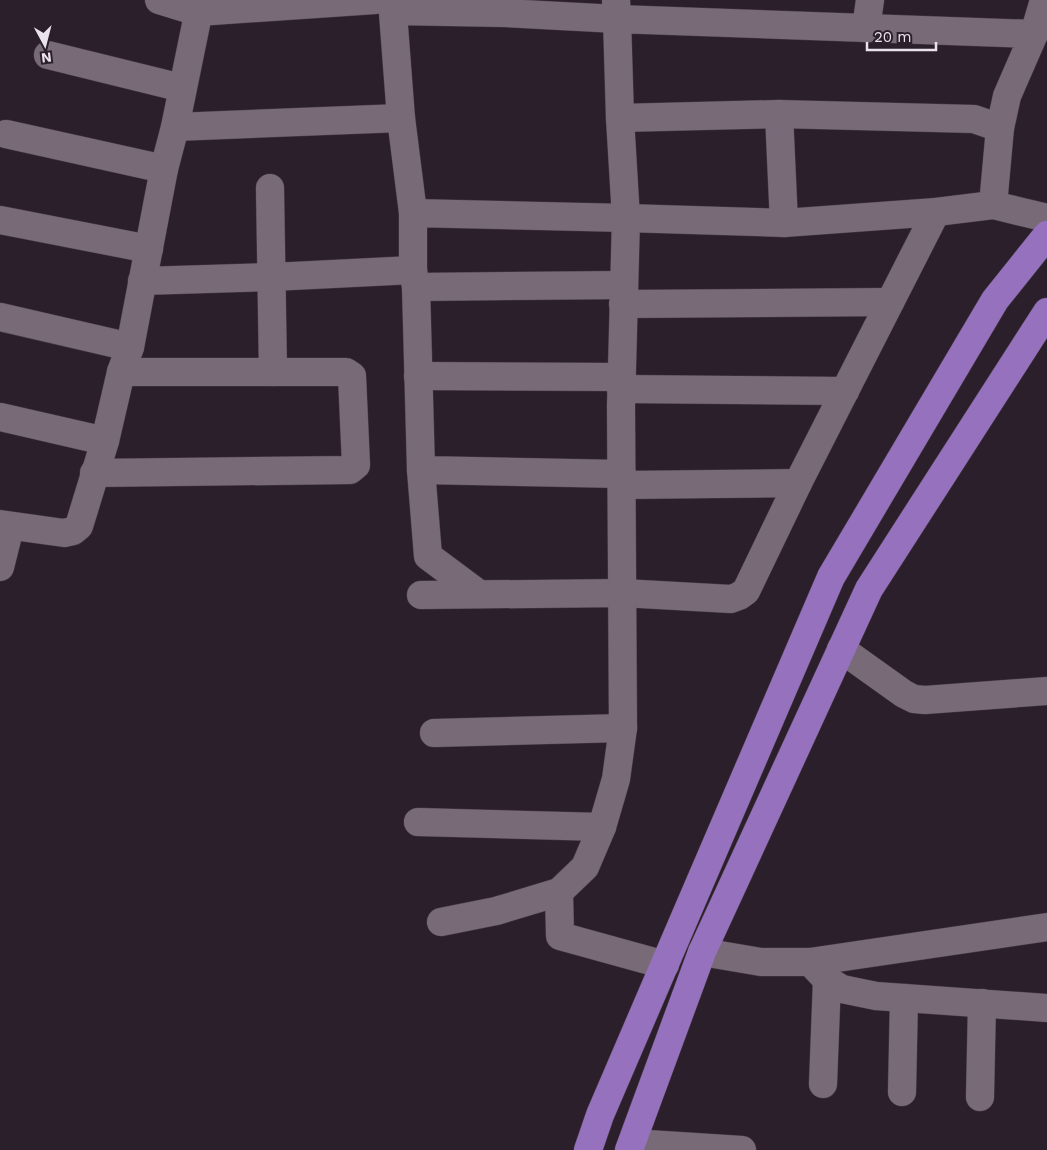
<svg xmlns="http://www.w3.org/2000/svg" width="1047" height="1150" font-family="'Work Sans',sans-serif">
  <style>
    .lines { fill: none; stroke-linecap: round; stroke-linejoin: round }
    .minor-casing { stroke: #473d47; stroke-width: 29 }
    .major-casing { stroke: #473d47; stroke-width: 29 }
    .minor { stroke: #796a78; stroke-width: 28 }
    .major { stroke: #9671bd; stroke-width: 28 }
  </style>
  <rect width="100%" height="100%" fill="#2b1f2b"/>
  <g class="lines">
    <defs>
      <g id="minor">
        <path d="M159 0 198 12 375 0"/>
        <path d="M392 0 401 118 413 213"/>
        <path d="M394 11 504 13 617 19 616 0"/>
        <path d="M866 28 1034 34 1007 96 1000 128 993 205"/>
        <path d="M1034 34 1044 0"/>
        <path d="M48 55 182 88"/>
        <path d="M779 114 784 223"/>
        <path d="M620 118 779 114 974 119 1000 128"/>
        <path d="M175 127 401 118"/>
        <path d="M6 134 164 169"/>
        <path d="M270 188 273 372"/>
        <path d="M0 220 149 249"/>
        <path d="M142 281 272 277 413 270"/>
        <path d="M416 287 624 285"/>
        <path d="M623 304 890 302"/>
        <path d="M0 317 130 347"/>
        <path d="M418 376 621 377"/>
        <path d="M621 389 845 391"/>
        <path d="M0 417 105 441"/>
        <path d="M421 470 428 556 479 594"/>
        <path d="M94 473 350 470 356 465 352 376 346 372H121"/>
        <path d="M622 474 421 470 416 287 413 270V213L626 218 620 118 617 19 866 28 870 0"/>
        <path d="M622 485 798 483"/>
        <path d="M0 524 64 533 73 531 79 526 105 441 121 372 130 347 164 169 175 127 201 0"/>
        <path d="M0 567 10 527"/>
        <path d="M421 595 622 593 731 599 739 596 746 591 798 483 936 212"/>
        <path d="M841 649 904 694 914 699 925 700 1047 691"/>
        <path d="M434 733 623 728"/>
        <path d="M418 822 602 827 616 779 623 728 621 406 626 218 784 223 936 212 993 205 1047 218"/>
        <path d="M559 892 560 936 665 965"/>
        <path d="M441 922 496 911 559 892 585 867 602 827"/>
        <path d="M702 952 761 962H810L1047 927"/>
        <path d="M810 962 827 980 842 989 876 996 1047 1008"/>
        <path d="M823 1084 827 980"/>
        <path d="M902 1092 904 998"/>
        <path d="M980 1097 982 1003"/>
        <path d="M632 1143 742 1150"/>
      </g>
      <g id="major">
        <path d="M588 1150 600 1115 831 577 995 300 1047 235"/>
        <path d="M629 1150 702 952 869 589 1047 312"/>
      </g>
    </defs>
    <use href="#minor" class="minor-casing"/>
    <use href="#major" class="major-casing"/>
    <use href="#minor" class="minor"/>
    <use href="#major" class="major"/>
  </g>
  <g transform="translate(45 45) rotate(173)" stroke="#2b1f2b" stroke-width="4" paint-order="stroke">
  <path d="M0-4L9 19L0 12L-9 19Z" fill="#ebe3eb"/>
  <text y="-8" font-size="14" font-weight="bold" text-anchor="middle" fill="#ebe3eb">N</text>
  </g>
  <path d="M867 42v8h69v-8" fill="none" stroke="#ebe3eb" stroke-width="2.5"/>
  <text x="874" y="42" font-size="15" fill="#ebe3eb" stroke="#2b1f2b" stroke-width="4" paint-order="stroke">20 m</text>
</svg>
